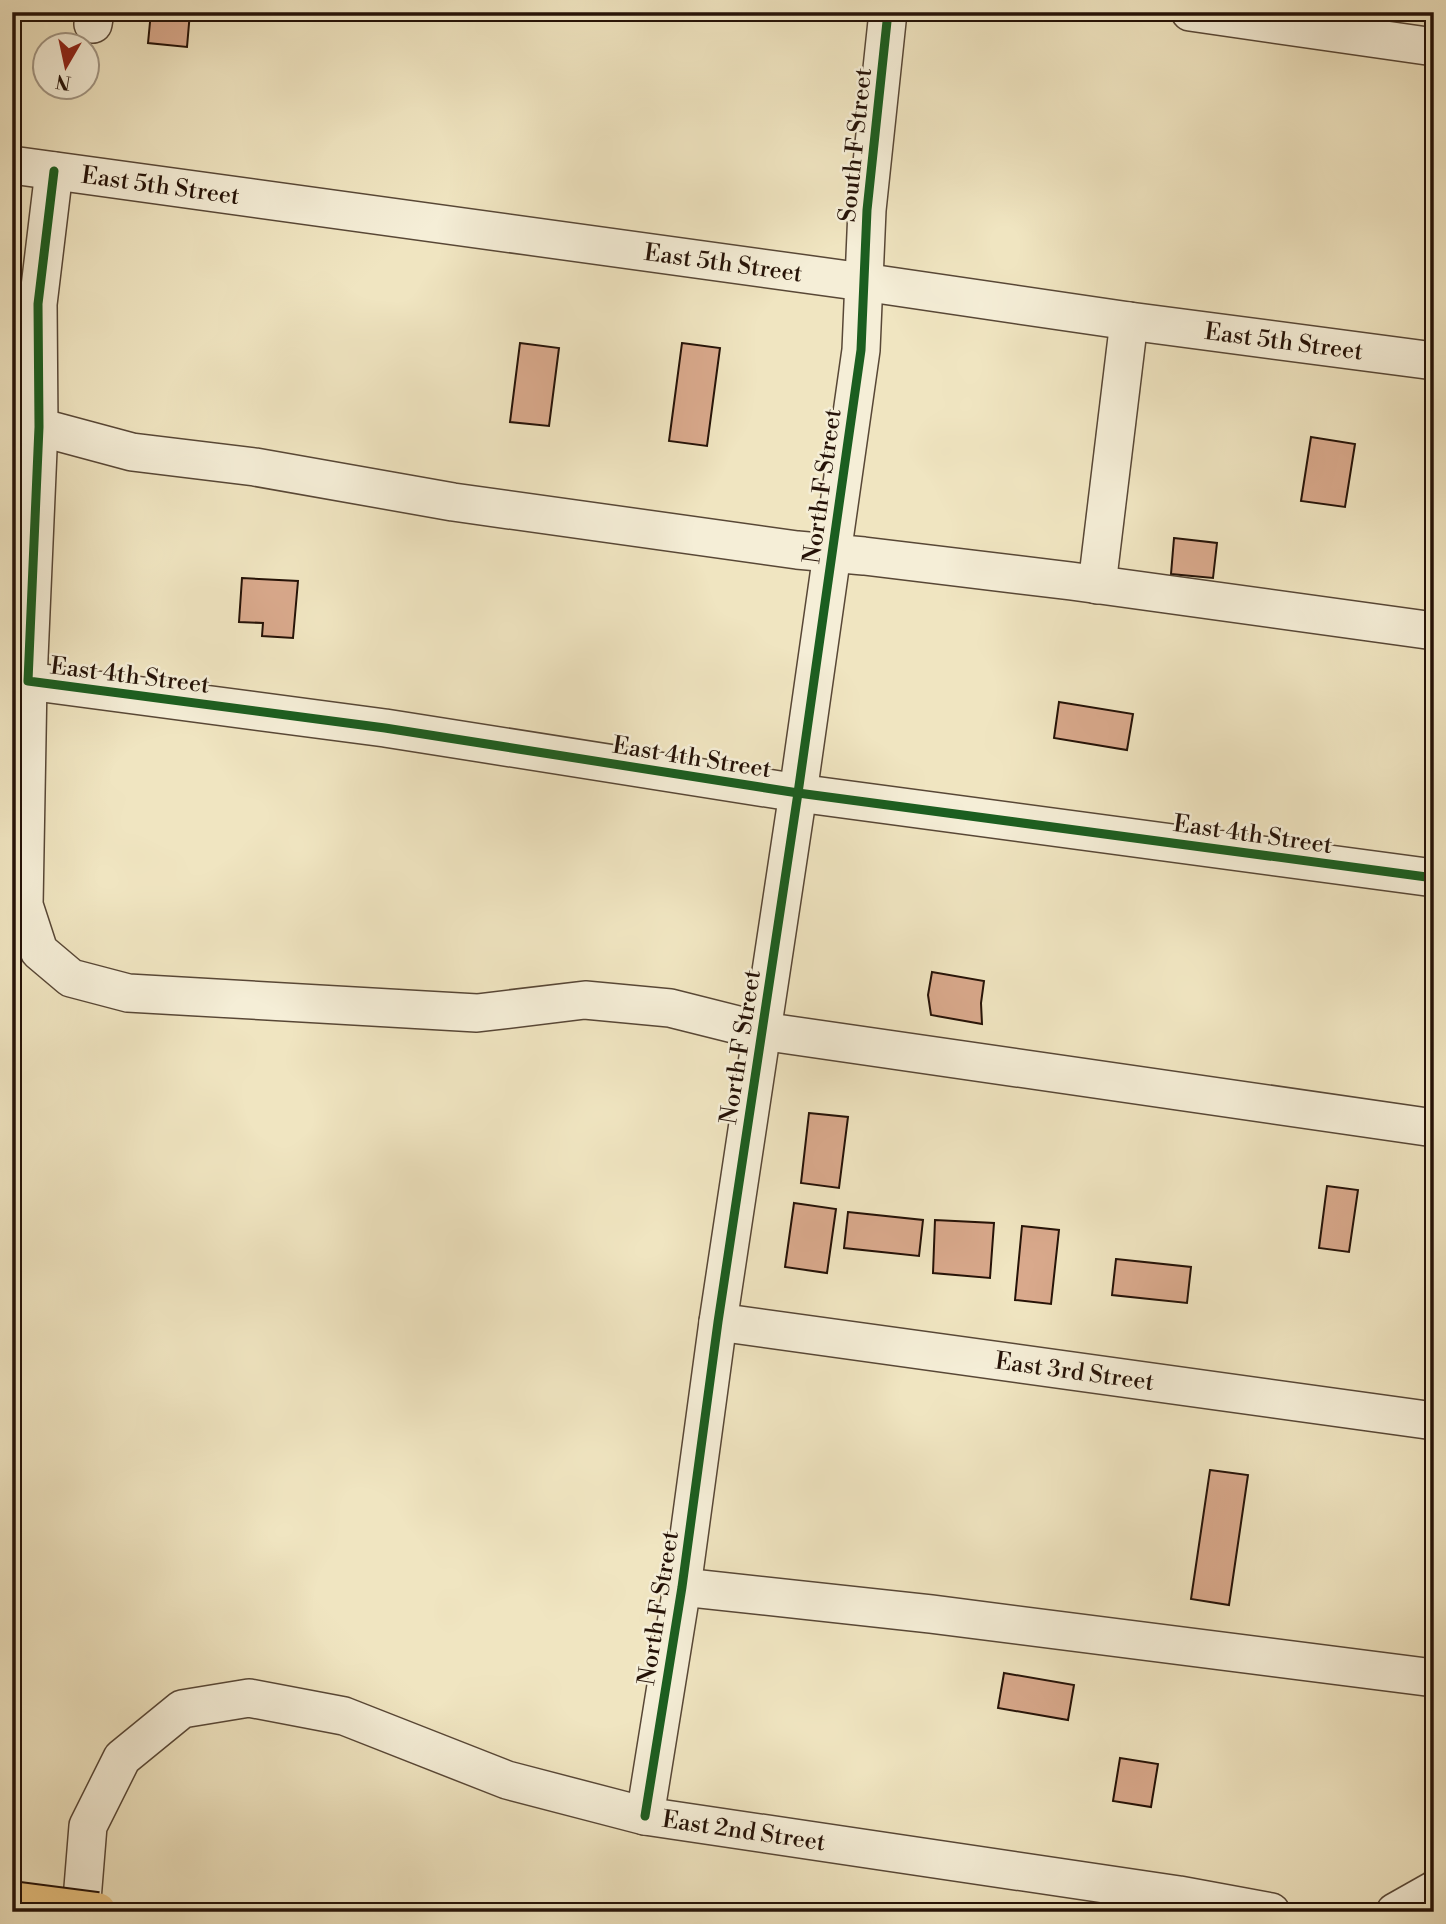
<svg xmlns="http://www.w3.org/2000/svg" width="1446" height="1924" font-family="'Libre Bodoni',serif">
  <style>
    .building { fill: #d9a98c; stroke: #251207; stroke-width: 2 }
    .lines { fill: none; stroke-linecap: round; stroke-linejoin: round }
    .minor-casing { stroke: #584736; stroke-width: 40 }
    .minor { stroke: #f5eed7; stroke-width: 37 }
    .highway-bridge-casing { stroke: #251207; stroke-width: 42; stroke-linecap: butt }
    .highway-bridge { stroke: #e8c280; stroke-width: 38 }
    .cycleway-casing { stroke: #f5eed7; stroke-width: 13 }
    .cycleway { stroke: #1b5e20; stroke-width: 9 }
    .labels { text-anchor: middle; stroke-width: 5; stroke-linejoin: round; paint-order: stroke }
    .street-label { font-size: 24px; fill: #251207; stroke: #f5eed7 }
  </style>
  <rect width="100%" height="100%" fill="#f0e5c1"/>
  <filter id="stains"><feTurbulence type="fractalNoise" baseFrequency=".00286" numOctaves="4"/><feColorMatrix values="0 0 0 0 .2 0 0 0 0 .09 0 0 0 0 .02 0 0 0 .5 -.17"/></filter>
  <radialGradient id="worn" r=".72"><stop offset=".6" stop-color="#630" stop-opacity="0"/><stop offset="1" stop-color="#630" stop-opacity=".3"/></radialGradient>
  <g class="building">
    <path d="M151 12H190L187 47 148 43Z"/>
    <path d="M520 343 559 348 549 426 510 422Z"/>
    <path d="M682 343 720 348 707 446 669 441Z"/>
    <path d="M1311 437 1355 444 1345 507 1301 501Z"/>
    <path d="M1174 538 1217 543 1213 578 1171 574Z"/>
    <path d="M242 578 298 581 293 638 262 636 263 623 239 622Z"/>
    <path d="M1059 702 1133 714 1127 750 1054 738Z"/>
    <path d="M932 972 984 981 981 1003 982 1024 931 1015 928 995Z"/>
    <path d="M809 1113 848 1117 839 1188 801 1183Z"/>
    <path d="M1327 1186 1358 1190 1349 1252 1319 1248Z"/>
    <path d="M794 1203 836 1209 827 1273 785 1267Z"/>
    <path d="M848 1212 923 1220 919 1256 844 1248Z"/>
    <path d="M935 1220 994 1223 990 1278 933 1273Z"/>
    <path d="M1022 1226 1059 1230 1051 1304 1015 1300Z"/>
    <path d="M1116 1259 1191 1267 1187 1303 1112 1295Z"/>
    <path d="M1210 1470 1248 1475 1229 1605 1191 1599Z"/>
    <path d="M1004 1673 1074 1685 1068 1720 998 1708Z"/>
    <path d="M1120 1758 1158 1764 1151 1807 1113 1801Z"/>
  </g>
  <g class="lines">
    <defs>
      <g id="minor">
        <path d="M1190 12 1434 47"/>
        <path d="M93 24 95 12"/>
        <path id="s1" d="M12 165 863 282 1129 321 1434 361"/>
        <path d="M54 171 38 304 39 427 28 681 24 905 39 951 71 978 128 993 477 1013 585 1000 670 1008 762 1031 1434 1128"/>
        <path d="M39 427 132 452 255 467 453 502 797 550 864 556 1071 581 1434 631"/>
        <path d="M1097 585 1129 321"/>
        <path d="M28 681 385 728 798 793 1434 878"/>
        <path id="s2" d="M718 1322 1434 1421"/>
        <path d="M682 1587 931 1614 1434 1678"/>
        <path d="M645 1816 682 1587 718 1322 798 793 861 350 867 210 888 12"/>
        <path id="s3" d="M81 1912 88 1826 122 1758 182 1709 249 1698 344 1716 507 1780 645 1816 1179 1895 1271 1912"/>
        <path d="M1395 1912 1434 1890"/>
      </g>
    </defs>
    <use href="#minor" class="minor-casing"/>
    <use href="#minor" class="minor"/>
    <defs>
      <path id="highway-bridge" d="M12 1901 97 1912"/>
    </defs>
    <use href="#highway-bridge" class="highway-bridge-casing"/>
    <use href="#highway-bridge" class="highway-bridge"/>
    <defs>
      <g id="cycleway">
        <path d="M54 171 38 304 39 427 28 681 385 728 798 793 1434 878"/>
        <path d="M645 1816 682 1587 718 1322 798 793 861 350 867 210 888 12"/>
      </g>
    </defs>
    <use href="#cycleway" class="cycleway-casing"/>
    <use href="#cycleway" class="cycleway"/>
  </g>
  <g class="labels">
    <g class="street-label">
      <text transform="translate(855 145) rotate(-84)" y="8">South F Street</text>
      <text dy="8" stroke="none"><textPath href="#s1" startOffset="150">East 5th Street</textPath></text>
      <text dy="8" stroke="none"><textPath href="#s1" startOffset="718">East 5th Street</textPath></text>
      <text dy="8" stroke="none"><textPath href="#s1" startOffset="1284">East 5th Street</textPath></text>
      <text transform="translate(822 486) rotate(-82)" y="8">North F Street</text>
      <text transform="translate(130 675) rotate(7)" y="8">East 4th Street</text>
      <text transform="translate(692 757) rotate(9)" y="8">East 4th Street</text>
      <text transform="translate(1253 834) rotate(8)" y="8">East 4th Street</text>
      <text transform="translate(740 1047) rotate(-81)" y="8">North F Street</text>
      <text dy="8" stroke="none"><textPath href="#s2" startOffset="360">East 3rd Street</textPath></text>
      <text transform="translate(658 1608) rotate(-81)" y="8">North F Street</text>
      <text dy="8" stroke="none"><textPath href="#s3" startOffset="822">East 2nd Street</textPath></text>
    </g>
  </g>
  <rect width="1446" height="1924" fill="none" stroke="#f0e5c1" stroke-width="42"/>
  <rect x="14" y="14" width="1418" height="1896" fill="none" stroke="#251207" stroke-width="3.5"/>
  <rect x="21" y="21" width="1404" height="1882" fill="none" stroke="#251207" stroke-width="2"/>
  <g transform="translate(66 66) rotate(189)"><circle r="33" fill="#f5eed7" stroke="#a29684" stroke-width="2"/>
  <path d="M0-5L12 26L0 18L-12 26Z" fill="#8f2418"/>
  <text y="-10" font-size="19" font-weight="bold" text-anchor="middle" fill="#251207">N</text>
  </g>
  <rect width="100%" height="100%" filter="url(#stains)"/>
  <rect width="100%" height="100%" fill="url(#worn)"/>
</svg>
